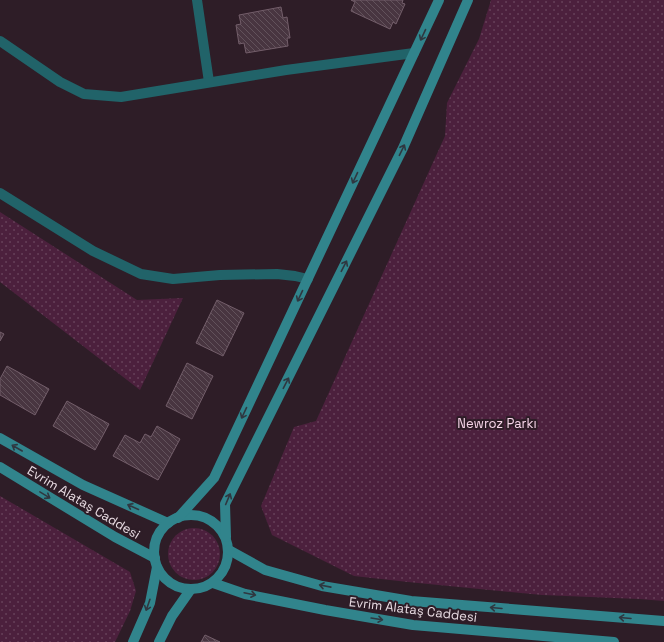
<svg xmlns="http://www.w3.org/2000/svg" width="664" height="642" font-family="'Space Grotesk',sans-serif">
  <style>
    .green { fill: url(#green-dots) }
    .building { fill: url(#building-back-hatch); stroke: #735e6a }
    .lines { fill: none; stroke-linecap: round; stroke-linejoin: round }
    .minor { stroke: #216369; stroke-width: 10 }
    .secondary { stroke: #31848c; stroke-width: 10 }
    .oneway { stroke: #2f3740 }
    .labels { text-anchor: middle; stroke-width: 4; stroke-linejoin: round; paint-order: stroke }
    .park-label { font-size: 13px; fill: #f6d4e8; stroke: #2e1d27 }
    .street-label { font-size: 13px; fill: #e9dce3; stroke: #2e1d27 }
  </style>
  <defs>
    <pattern id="green-dots" width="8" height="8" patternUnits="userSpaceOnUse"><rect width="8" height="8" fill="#4c203d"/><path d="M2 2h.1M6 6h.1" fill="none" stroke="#664059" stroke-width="1.8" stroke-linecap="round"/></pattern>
    <pattern id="building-back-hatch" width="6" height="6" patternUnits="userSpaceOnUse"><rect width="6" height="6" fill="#483540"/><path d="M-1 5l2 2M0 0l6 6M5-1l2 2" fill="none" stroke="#62525b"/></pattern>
  </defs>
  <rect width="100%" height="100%" fill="#2e1d27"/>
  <g class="green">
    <path d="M491 0H664V601L639 599 542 595 408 582 354 576 272 535 261 506 294 427 316 421 445 136 447 103 479 39Z"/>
    <path d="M0 212 137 300 183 298 140 390 0 282Z"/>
    <path d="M0 496 130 572 136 591 130 611 115 642H0Z"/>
    <circle cx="194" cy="554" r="26"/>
  </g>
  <g class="building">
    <path d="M351 0H403L402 3 405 4 396 24 393 22 390 29 351 11 355 2Z"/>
    <path d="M281 7 283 18 287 17 290 38H287L288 46 246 53 244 43 239 44 236 25 241 24 239 15Z"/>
    <path d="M217 300 244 313 223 356 196 343Z"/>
    <path d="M0 332 4 334 0 341Z"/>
    <path d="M187 363 213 376 192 419 166 406Z"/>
    <path d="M7 366 49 389 35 415 0 395V379Z"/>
    <path d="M67 401 109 424 95 450 53 426Z"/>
    <path d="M157 426 180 439 158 480 113 456 125 435 140 443 145 434 151 437Z"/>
    <path d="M205 635 220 642H201Z"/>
  </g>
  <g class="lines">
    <g class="minor">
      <path d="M197 0 209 82"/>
      <path d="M0 41 60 82 84 94 121 97 286 70 414 53"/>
      <path d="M0 193 93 251 141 274 173 279 220 275 277 274 295 276 308 279"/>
    </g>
    <g class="secondary">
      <path d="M0 438 83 485 168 523"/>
      <path d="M0 467 115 537 155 558"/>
      <circle cx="191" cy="552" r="37"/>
      <path d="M178 518 214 478 439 0"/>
      <path d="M226 537 225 504 403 148 468 0"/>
      <path d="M229 550 265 570 322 586 411 601 664 621"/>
      <path d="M213 583 245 594 325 610 413 625 614 642"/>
      <path d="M133 642 150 603 157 567"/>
      <path d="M159 642 172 616 191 589"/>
    </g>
  </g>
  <defs><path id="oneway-shaft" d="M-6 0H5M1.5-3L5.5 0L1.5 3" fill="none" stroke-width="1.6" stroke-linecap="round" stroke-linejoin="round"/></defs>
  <g class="oneway">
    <use href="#oneway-shaft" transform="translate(423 35) rotate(115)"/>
    <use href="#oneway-shaft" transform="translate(402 150) rotate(-64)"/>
    <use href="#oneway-shaft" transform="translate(355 178) rotate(115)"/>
    <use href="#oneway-shaft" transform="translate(344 266) rotate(-63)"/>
    <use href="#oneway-shaft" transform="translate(300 296) rotate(115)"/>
    <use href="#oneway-shaft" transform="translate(286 383) rotate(-63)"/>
    <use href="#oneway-shaft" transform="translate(244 413) rotate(115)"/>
    <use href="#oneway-shaft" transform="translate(17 448) rotate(-150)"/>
    <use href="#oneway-shaft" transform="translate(45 495) rotate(31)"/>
    <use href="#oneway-shaft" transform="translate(228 499) rotate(-67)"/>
    <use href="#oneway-shaft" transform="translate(133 507) rotate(-156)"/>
    <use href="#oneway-shaft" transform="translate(325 586) rotate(-169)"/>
    <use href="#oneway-shaft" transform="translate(250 594) rotate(12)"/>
    <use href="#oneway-shaft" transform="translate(148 605) rotate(109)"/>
    <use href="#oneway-shaft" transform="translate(496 608) rotate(-175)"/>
    <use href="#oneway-shaft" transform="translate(625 618) rotate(-175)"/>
    <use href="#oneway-shaft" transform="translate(377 619) rotate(9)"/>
  </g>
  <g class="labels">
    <g class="park-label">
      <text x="497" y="428">Newroz Parkı</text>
    </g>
    <g class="street-label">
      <text transform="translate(84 502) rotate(31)" y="5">Evrim Alataş Caddesi</text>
      <text transform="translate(413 609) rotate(7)" y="5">Evrim Alataş Caddesi</text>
    </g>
  </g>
</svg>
